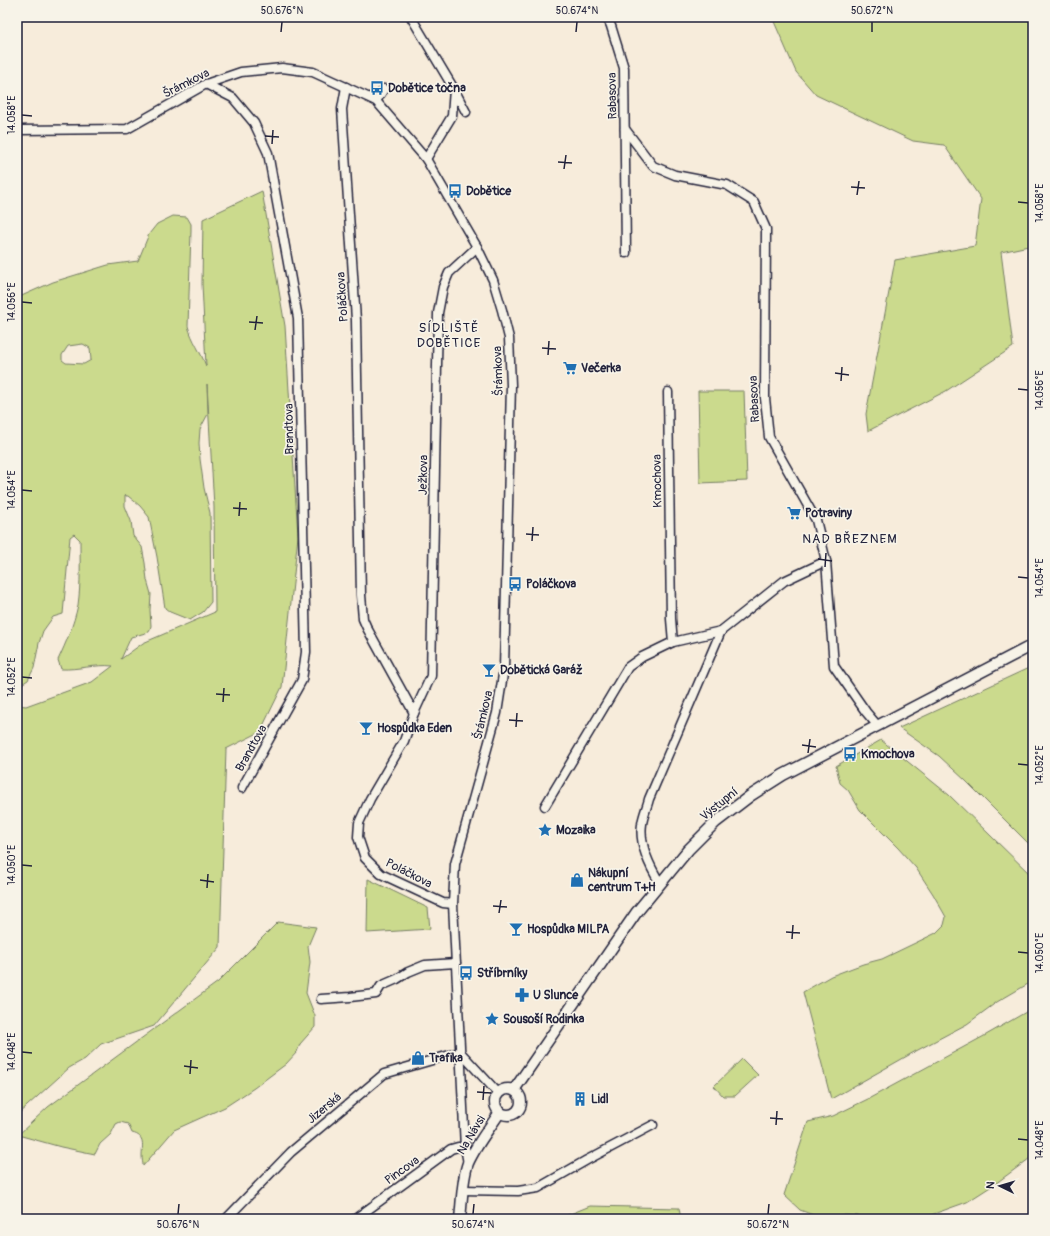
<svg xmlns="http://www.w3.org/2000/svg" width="1050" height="1236" font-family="Pangolin,sans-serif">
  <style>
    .green { fill: #cbda8d; stroke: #767e64; fill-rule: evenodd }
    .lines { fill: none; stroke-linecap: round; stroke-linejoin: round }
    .minor-casing { stroke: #22223b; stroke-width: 11 }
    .tertiary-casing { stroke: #22223b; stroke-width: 13 }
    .minor { stroke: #f7f3e8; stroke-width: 8 }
    .tertiary { stroke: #f7f3e8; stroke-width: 10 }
    .ticks { fill: none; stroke: #22223b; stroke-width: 1.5 }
    .labels { text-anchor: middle; stroke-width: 3.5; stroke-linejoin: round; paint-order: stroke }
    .street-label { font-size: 12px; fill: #22223b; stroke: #f7f3e8 }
    .poi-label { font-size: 12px; font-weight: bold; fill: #22223b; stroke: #f7f3e8; text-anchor: start }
    .neighbourhood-label { font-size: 13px; letter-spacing: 1px; fill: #22223b; stroke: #f7f3e8 }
    .neatline { fill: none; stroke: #22223b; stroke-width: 1.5 }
    .ticks-label { font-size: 10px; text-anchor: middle; fill: #22223b }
  </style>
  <rect width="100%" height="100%" fill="#f7ecdb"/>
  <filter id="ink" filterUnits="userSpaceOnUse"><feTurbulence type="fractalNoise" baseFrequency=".025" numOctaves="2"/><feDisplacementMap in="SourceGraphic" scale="8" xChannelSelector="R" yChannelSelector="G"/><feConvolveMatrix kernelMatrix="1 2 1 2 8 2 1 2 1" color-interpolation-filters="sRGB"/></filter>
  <g filter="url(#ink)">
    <g class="green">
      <path d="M772 17H1033V245L1001 252 1013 347 946 391 868 431 866 414 895 260 975 246 981 199 944 145 913 141 816 95 796 72Z"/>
      <path d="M262 191 285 326 298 536 282 687 260 732 226 749 220 947 154 1026 101 1044 85 1059 69 1068 17 1115V705L26 706 92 682 113 666C95 664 78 670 61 669L58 660C66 643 74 624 78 605 81 584 80 561 80 540L74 534 70 537 63 614 53 617 43 631 39 643 34 668 28 680 17 687V298L53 282 108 265 138 261 149 234 157 224 173 216 187 217 191 224V231L188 326C192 341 201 352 206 366L202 284 203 219ZM83 344 90 348 91 360 84 364 66 363 62 360V355L68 346ZM207 384 214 507 215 612 143 643 121 659 131 637 149 632 151 626 150 610 151 594 147 580 145 563 142 547 133 536 131 521 125 506V494L126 496H128L140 506 149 517 157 557 165 608 170 612 190 620 203 612 211 602 210 513 204 488 200 459 199 443 200 429 208 414Z"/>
      <path d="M698 391H744L747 481 700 483Z"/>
      <path d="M1033 666V848L966 781 939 756 899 728Z"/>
      <path d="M881 740 949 795 1033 877V981L997 1002 967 1024 916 1051 831 1099 803 992 831 976 863 964 882 959 936 933 944 925 946 917 933 894 916 868 898 848 860 810 848 790 840 783 836 766Z"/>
      <path d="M368 879 428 908 430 929 367 933Z"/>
      <path d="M278 922 316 927 308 946 310 962 306 993 315 1016V1027L300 1044 297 1052 286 1064 254 1088 225 1107 174 1130 143 1166C143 1163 142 1160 142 1156 142 1146 146 1136 132 1133L128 1124 120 1122 116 1124 111 1134 100 1144 95 1154 61 1147 18 1135 48 1107 218 982Z"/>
      <path d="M1033 1008V1156L995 1184 967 1202 953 1207 920 1219H862L858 1216 842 1215 821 1218 800 1210 784 1195 808 1122 833 1116 870 1098 986 1035Z"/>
      <path d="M742 1059 758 1075 735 1096H723L714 1086Z"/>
      <path d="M590 1206 679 1208 681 1219H558Z"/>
    </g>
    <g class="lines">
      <defs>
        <g id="minor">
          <path d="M411 17 454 89 452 116 426 159"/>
          <path d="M607 17 611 26 624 68 626 253"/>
          <path d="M206 84 233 98 254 123 268 153 298 318 306 652 302 680 242 788"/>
          <path d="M346 87 342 109 356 320 361 595 363 619 367 628 414 713"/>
          <path d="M454 89 466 112"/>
          <path d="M376 101 384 89"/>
          <path d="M625 129 653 166 675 175 727 185 754 202 766 229 765 398 769 437 816 520 826 561 834 666 866 712 877 725"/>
          <path d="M17 130 127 129 206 84 241 72 282 68 313 72 376 101 426 159 477 247 493 280 502 310 509 338 511 385 504 668 497 713 455 864 453 904 465 1148 468 1163"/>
          <path d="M668 392 671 619 673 642 721 631"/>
          <path d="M545 806 628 667 642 657 673 642"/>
          <path d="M660 883C650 867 639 844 642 824 643 816 647 807 649 799L721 631 784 581 826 561"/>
          <path d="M453 904 443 903 381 874 365 858 358 837 359 823 370 799 404 741 414 713 431 676 438 313 443 287 449 273 477 247"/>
          <path d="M321 999 350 997 376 994 381 986 397 979 408 972 425 965 456 963"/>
          <path d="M460 1052 498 1093"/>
          <path d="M463 1190 518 1191 538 1188 587 1160 653 1125"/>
          <path d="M226 1219 291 1152 384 1074 460 1052"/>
          <path d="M355 1219 451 1149 458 1147 465 1148"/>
        </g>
        <g id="tertiary">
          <circle cx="508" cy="1102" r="13"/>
          <path d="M514 1090 636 913 688 850 716 822 750 796 783 775 1033 645"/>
          <path d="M460 1219C462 1202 462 1179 468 1163 476 1145 489 1129 500 1112"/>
        </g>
      </defs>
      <use href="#minor" class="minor-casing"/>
      <use href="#tertiary" class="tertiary-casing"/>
      <use href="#minor" class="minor"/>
      <use href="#tertiary" class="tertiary"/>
    </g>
  </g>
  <path class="ticks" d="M281 32 282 22M576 32 577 22M872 32V22M22 115 32 116M265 136 279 137M272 144 273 130M558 162 572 163M564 169 566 155M851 187 865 188M857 195 859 181M1018 202 1028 203M22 302 32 303M249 322 263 323M255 330 257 316M542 348 556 349M548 355 549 341M835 373 849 375M841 381 842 367M1018 389 1028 390M22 490 32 491M233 508 247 509M239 516 240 502M526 534 539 535M532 541 533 527M818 559 832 561M825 567 826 553M1018 577 1028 578M22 677 32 678M216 694 230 695M223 702 224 688M509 720 523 721M516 727 517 713M802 745 816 747M808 753 810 739M1018 764 1028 765M22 865 32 866M200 880 214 882M207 888 208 874M493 906 507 907M499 913 501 900M786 932 800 933M792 939 793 925M1018 952 1028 953M22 1052 32 1053M184 1066 198 1068M190 1074 191 1060M477 1092 491 1093M483 1100 484 1086M770 1118 783 1119M776 1125 777 1111M1018 1139 1028 1140M178 1214 179 1204M473 1214 474 1204M768 1214 769 1204"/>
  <defs>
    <symbol id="bus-bare" viewBox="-9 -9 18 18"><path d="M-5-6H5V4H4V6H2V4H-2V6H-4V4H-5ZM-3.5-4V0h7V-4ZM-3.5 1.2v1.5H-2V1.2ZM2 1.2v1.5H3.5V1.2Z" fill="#1f6fb2" stroke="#f7f3e8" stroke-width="2.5" paint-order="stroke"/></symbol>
    <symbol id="supermarket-bare" viewBox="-9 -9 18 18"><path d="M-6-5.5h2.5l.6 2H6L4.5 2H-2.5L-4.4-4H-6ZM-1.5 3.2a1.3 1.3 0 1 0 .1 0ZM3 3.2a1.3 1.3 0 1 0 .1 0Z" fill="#1f6fb2" stroke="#f7f3e8" stroke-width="2.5" paint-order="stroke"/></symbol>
    <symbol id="bar-bare" viewBox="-9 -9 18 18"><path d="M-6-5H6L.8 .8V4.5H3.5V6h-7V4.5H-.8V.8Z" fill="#1f6fb2" stroke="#f7f3e8" stroke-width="2.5" paint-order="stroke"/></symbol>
    <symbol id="sight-bare" viewBox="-9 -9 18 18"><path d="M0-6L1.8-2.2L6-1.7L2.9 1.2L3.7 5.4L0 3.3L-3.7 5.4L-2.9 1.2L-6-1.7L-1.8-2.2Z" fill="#1f6fb2" stroke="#f7f3e8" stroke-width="2.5" paint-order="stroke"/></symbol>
    <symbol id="shop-bare" viewBox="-9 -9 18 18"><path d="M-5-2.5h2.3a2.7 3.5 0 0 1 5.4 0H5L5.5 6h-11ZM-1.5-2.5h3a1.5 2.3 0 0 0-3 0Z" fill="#1f6fb2" stroke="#f7f3e8" stroke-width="2.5" paint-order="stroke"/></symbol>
    <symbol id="pharmacy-bare" viewBox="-9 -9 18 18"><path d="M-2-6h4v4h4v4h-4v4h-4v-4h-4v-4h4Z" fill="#1f6fb2" stroke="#f7f3e8" stroke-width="2.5" paint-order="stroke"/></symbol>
    <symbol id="building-bare" viewBox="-9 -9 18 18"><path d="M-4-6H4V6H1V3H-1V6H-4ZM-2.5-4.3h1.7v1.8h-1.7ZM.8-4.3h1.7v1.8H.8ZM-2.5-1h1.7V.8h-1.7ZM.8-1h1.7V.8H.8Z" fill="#1f6fb2" stroke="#f7f3e8" stroke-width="2.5" paint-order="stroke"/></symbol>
  </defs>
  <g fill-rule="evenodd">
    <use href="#bus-bare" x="367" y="78" width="20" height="20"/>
    <use href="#bus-bare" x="445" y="181" width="20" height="20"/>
    <use href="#supermarket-bare" x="560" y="358" width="20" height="20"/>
    <use href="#supermarket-bare" x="784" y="503" width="20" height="20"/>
    <use href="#bus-bare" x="505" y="574" width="20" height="20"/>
    <use href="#bar-bare" x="479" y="660" width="20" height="20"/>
    <use href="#bar-bare" x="356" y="718" width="20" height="20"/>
    <use href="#bus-bare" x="840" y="744" width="20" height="20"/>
    <use href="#sight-bare" x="535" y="820" width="20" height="20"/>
    <use href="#shop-bare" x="567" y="870" width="20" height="20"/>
    <use href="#bar-bare" x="506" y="919" width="20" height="20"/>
    <use href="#bus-bare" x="456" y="963" width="20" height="20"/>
    <use href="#pharmacy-bare" x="512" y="985" width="20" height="20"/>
    <use href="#sight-bare" x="482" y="1009" width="20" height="20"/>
    <use href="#shop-bare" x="408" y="1048" width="20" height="20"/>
    <use href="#building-bare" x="570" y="1089" width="20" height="20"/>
  </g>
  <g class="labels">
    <g class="street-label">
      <text transform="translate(186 83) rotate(-27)" y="4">Šrámkova</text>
      <text transform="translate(612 96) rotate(-91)" y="4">Rabasova</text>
      <text transform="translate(342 297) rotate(-94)" y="4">Poláčkova</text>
      <text transform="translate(498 371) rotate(-92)" y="4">Šrámkova</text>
      <text transform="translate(754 399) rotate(-93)" y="4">Rabasova</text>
      <text transform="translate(289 429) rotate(-91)" y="4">Brandtova</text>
      <text transform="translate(423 475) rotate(-89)" y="4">Ježkova</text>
      <text transform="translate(657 481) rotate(-91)" y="4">Kmochova</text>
      <text transform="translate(483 715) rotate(-77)" y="4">Šrámkova</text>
      <text transform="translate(251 748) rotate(-61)" y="4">Brandtova</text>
      <text transform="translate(719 804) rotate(-39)" y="4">Výstupní</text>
      <text transform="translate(409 873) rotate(27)" y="4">Poláčkova</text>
      <text transform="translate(324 1108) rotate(-40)" y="4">Jizerská</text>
      <text transform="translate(471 1135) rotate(-59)" y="4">Na Návsi</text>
      <text transform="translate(402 1170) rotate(-36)" y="4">Pincova</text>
    </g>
    <g class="poi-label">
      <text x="388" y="92">Dobětice točna</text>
      <text x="466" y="195">Dobětice</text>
      <text x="581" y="372">Večerka</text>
      <text x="805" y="517">Potraviny</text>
      <text x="526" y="588">Poláčkova</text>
      <text x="500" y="674">Dobětická Garáž</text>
      <text x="377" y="732">Hospůdka Eden</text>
      <text x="861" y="758">Kmochova</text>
      <text x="556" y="834">Mozaika</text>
      <text x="588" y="877">Nákupní<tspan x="588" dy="14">centrum T+H</tspan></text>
      <text x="527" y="933">Hospůdka MILPA</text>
      <text x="477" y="977">Stříbrníky</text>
      <text x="533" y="999">U Slunce</text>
      <text x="503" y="1023">Sousoší Rodinka</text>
      <text x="429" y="1062">Trafika</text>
      <text x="591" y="1103">Lidl</text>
    </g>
    <g class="neighbourhood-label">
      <text x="449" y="332">SÍDLIŠTĚ<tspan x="449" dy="15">DOBĚTICE</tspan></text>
      <text x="850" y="543">NAD BŘEZNEM</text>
    </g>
  </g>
  <rect width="1050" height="1236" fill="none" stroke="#f7f3e8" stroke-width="44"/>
  <g transform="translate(1000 1186) rotate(275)" stroke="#f7f3e8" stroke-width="3" paint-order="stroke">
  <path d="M0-3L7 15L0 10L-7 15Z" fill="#22223b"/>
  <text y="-6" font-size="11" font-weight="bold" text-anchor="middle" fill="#22223b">N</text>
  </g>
  <rect x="22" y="22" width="1006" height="1192" class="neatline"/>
  <g class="ticks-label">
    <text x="282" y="14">50.676°N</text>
    <text x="577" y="14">50.674°N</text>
    <text x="872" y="14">50.672°N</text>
    <text transform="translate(11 115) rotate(-90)" y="4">14.058°E</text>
    <text transform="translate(1039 203) rotate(-90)" y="4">14.058°E</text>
    <text transform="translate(11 302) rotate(-90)" y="4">14.056°E</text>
    <text transform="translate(1039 390) rotate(-90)" y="4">14.056°E</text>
    <text transform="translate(11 490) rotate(-90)" y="4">14.054°E</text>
    <text transform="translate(1039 578) rotate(-90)" y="4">14.054°E</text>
    <text transform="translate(11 677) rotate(-90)" y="4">14.052°E</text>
    <text transform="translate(1039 765) rotate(-90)" y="4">14.052°E</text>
    <text transform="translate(11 865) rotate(-90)" y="4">14.050°E</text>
    <text transform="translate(1039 953) rotate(-90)" y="4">14.050°E</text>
    <text transform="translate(11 1052) rotate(-90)" y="4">14.048°E</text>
    <text transform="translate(1039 1140) rotate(-90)" y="4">14.048°E</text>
    <text x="178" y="1228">50.676°N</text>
    <text x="473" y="1228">50.674°N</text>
    <text x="768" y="1228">50.672°N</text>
  </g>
</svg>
